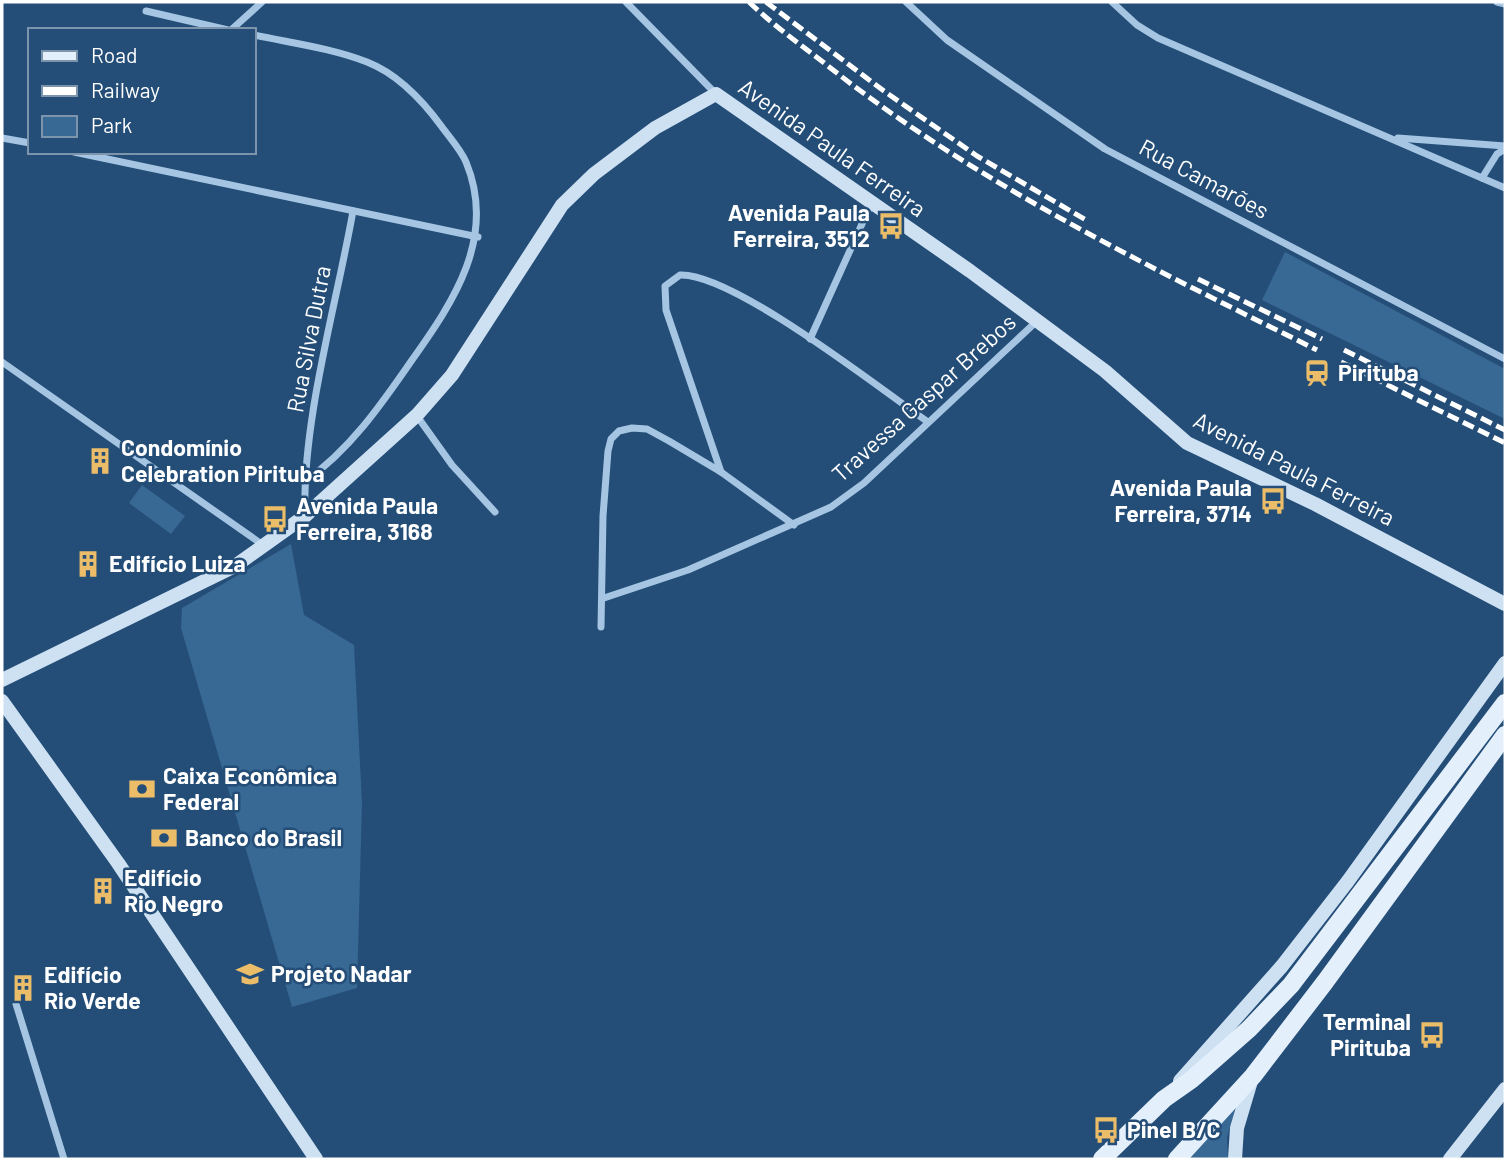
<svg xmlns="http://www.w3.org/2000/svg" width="1507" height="1161" font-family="Barlow,sans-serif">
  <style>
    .green { fill: #386894 }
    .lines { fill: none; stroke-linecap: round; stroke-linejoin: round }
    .minor { stroke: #a5c5e3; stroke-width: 7 }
    .secondary { stroke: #cee1f3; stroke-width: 14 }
    .primary { stroke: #e4effc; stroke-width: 18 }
    .rail { stroke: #fff; stroke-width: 5; stroke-dasharray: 12 5; stroke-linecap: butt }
    .labels { text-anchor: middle; stroke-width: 5; stroke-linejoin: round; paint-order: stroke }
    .street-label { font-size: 23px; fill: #fff; stroke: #244e77 }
    .poi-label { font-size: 23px; font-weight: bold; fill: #fff; stroke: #244e77; text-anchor: start }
  </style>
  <rect width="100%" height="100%" fill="#244e77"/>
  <g class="green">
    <path d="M1285 252 1505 369V419L1262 300Z"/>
    <path d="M142 485 185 516 171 534 129 503Z"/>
    <path d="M291 544 304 615 354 645 362 803 357 988 292 1007 181 628 182 608Z"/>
    <path d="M1238 1099 1227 1137 1228 1159H1184Z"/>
  </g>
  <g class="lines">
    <g class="minor">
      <path d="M626 2 715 93"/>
      <path d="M906 2 947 40 1105 149 1505 359"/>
      <path d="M1112 2 1137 25 1158 38 1505 188"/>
      <path d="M1497 2 1505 4"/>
      <path d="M146 11 228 30"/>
      <path d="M231 30 262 2"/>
      <path d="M254 35C291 43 331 48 367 62 398 74 423 101 442 127 450 138 461 150 466 162 497 237 454 301 412 360 381 405 349 451 304 482"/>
      <path d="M2 138 30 143"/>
      <path d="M1398 138 1505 146"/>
      <path d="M74 152 478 237"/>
      <path d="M1482 178 1497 154 1505 149"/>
      <path d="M810 339 871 204"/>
      <path d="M2 362 263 545"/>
      <path d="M417 416 452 465 495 512"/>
      <path d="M721 472 666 310 665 286 680 275C733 273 879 388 928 422"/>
      <path d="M305 516C302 420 336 307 353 211"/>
      <path d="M604 598 688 570 831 507 864 483 1037 321"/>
      <path d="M601 627 603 516 608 451 611 439 619 431 632 428 647 429 669 441 721 472 794 525"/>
      <path d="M16 1004 64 1159"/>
    </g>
    <g class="secondary">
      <path d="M2 680 235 566 305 516 417 415 452 375 562 205 594 174 655 128 716 94 970 271 1105 371 1187 443 1315 504 1505 604"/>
      <path d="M2 701 118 863 316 1159"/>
      <path d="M1180 1081 1282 966 1348 881 1505 663"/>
      <path d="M1235 1159 1237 1128 1251 1081"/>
      <path d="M1450 1159 1505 1089"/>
    </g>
    <g class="primary">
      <path d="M1102 1159 1164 1099 1191 1080 1249 1029 1291 985 1505 703"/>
      <path d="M1177 1159 1253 1076 1325 982 1505 735"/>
    </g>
    <g class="rail">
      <path d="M749 2C772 24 798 43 823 62 973 182 1146 265 1317 350"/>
      <path d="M766 2 884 91 977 156 1086 220"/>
      <path d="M1198 279 1322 339"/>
      <path d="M1344 350 1505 430"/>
      <path d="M1341 362 1505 443"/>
    </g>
  </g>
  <defs>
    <symbol id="bus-bare" viewBox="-9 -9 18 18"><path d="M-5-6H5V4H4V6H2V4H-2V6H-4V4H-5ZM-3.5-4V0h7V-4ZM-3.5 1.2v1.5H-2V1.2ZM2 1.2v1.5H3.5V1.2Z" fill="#ecbd69" stroke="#244e77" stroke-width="2.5" paint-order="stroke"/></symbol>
    <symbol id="station-bare" viewBox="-9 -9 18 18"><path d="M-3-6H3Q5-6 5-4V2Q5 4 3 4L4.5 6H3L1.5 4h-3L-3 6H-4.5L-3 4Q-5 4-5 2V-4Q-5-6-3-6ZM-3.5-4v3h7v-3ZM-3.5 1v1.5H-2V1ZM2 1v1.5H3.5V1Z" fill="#ecbd69" stroke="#244e77" stroke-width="2.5" paint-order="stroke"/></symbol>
    <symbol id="building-bare" viewBox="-9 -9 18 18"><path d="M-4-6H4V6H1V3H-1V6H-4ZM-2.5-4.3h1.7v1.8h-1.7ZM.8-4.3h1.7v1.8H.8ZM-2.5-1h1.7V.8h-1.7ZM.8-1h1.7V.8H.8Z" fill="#ecbd69" stroke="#244e77" stroke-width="2.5" paint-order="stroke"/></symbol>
    <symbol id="bank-bare" viewBox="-9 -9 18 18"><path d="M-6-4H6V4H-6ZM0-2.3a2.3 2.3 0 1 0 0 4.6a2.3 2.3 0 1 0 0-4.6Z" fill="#ecbd69" stroke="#244e77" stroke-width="2.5" paint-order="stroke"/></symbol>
    <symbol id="school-bare" viewBox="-9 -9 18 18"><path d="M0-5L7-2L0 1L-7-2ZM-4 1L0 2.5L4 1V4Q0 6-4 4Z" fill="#ecbd69" stroke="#244e77" stroke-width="2.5" paint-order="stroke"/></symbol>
  </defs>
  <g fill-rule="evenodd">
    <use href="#bus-bare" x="872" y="207" width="38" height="38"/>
    <use href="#station-bare" x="1298" y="354" width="38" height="38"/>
    <use href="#building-bare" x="81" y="442" width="38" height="38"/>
    <use href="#bus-bare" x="1254" y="482" width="38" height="38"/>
    <use href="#bus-bare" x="256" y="500" width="38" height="38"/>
    <use href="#building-bare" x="69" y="545" width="38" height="38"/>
    <use href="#bank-bare" x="123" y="770" width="38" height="38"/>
    <use href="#bank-bare" x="145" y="819" width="38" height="38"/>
    <use href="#building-bare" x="84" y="872" width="38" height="38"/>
    <use href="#school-bare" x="231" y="955" width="38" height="38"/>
    <use href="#building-bare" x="4" y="969" width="38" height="38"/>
    <use href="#bus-bare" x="1413" y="1016" width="38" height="38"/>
    <use href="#bus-bare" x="1087" y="1111" width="38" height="38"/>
  </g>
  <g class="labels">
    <g class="street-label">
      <text transform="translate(832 148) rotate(35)" y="8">Avenida Paula Ferreira</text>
      <text transform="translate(1204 179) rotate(28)" y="8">Rua Camarões</text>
      <text transform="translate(309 339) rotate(-79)" y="8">Rua Silva Dutra</text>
      <text transform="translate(924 398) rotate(-42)" y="8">Travessa Gaspar Brebos</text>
      <text transform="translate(1294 469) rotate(27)" y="8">Avenida Paula Ferreira</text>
    </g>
    <g class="poi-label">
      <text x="870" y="221" text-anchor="end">Avenida Paula<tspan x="870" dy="26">Ferreira, 3512</tspan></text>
      <text x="1338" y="381">Pirituba</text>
      <text x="121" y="456">Condomínio<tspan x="121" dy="26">Celebration Pirituba</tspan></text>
      <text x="1252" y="496" text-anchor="end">Avenida Paula<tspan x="1252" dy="26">Ferreira, 3714</tspan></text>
      <text x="296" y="514">Avenida Paula<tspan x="296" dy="26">Ferreira, 3168</tspan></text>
      <text x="109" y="572">Edifício Luiza</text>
      <text x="163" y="784">Caixa Econômica<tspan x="163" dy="26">Federal</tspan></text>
      <text x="185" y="846">Banco do Brasil</text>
      <text x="124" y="886">Edifício<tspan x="124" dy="26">Rio Negro</tspan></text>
      <text x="271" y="982">Projeto Nadar</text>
      <text x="44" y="983">Edifício<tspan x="44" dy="26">Rio Verde</tspan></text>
      <text x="1411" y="1030" text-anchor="end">Terminal<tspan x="1411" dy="26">Pirituba</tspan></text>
      <text x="1127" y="1138">Pinel B/C</text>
    </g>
  </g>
  <rect width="1507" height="1161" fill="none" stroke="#ffffff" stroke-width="7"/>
  <rect x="28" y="28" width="228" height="126" fill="#244e77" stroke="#7c95ad" stroke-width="2"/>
  <rect x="42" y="51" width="35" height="10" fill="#e4effc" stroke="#7c95ad" stroke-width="2"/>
  <text x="91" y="63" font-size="21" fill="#ffffff">Road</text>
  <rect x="42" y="86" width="35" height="10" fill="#ffffff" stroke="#7c95ad" stroke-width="2"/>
  <text x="91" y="98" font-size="21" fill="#ffffff">Railway</text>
  <rect x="42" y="116" width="35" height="21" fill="#386894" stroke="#7c95ad" stroke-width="2"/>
  <text x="91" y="133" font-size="21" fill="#ffffff">Park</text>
</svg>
